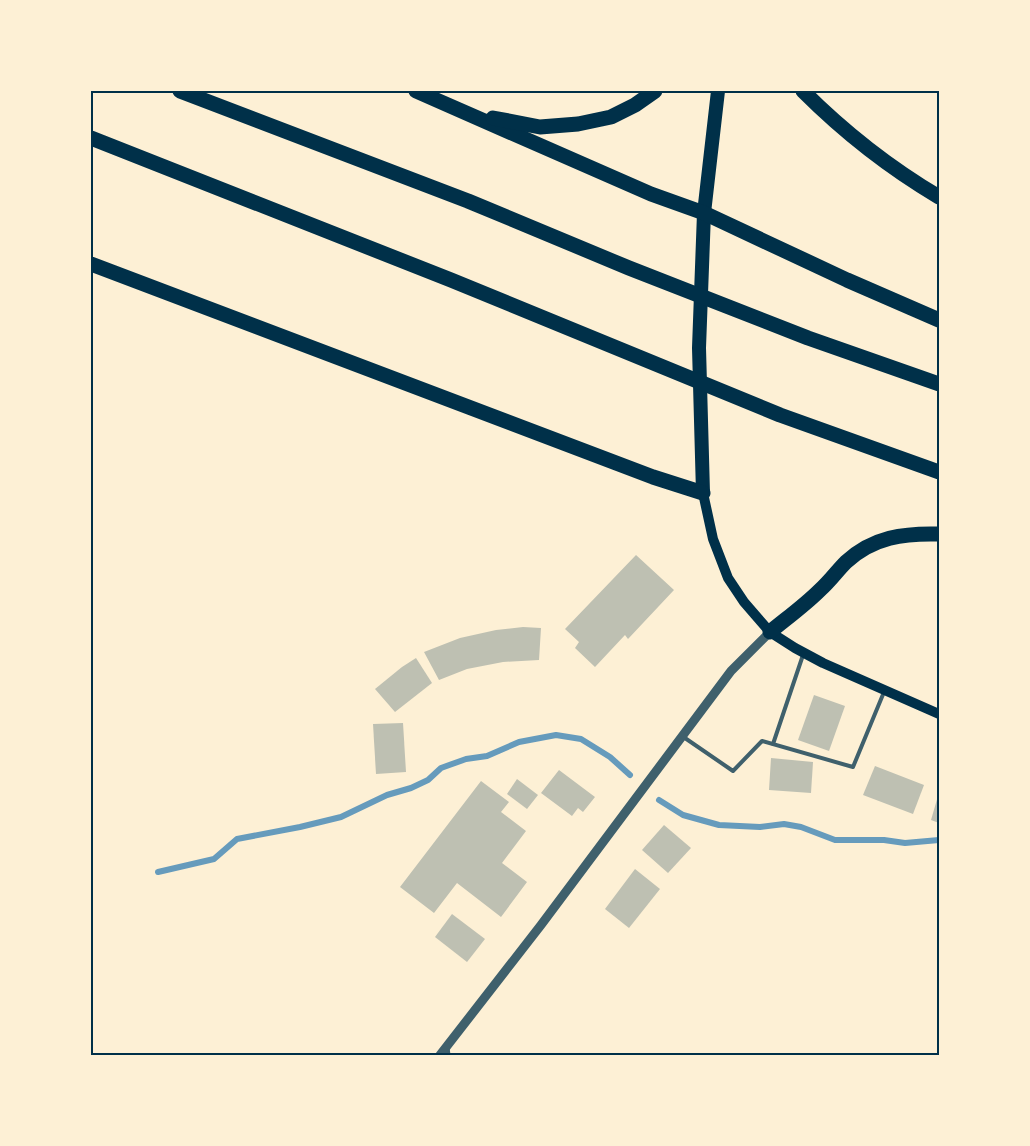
<svg xmlns="http://www.w3.org/2000/svg" width="1030" height="1146" font-family="'Space Grotesk',sans-serif">
  <style>
    .lines { fill: none; stroke-linecap: round; stroke-linejoin: round }
    .stream { stroke: #669bbc; stroke-width: 6 }
    .building { fill: #bec0b2 }
    .service { stroke: #3f606c; stroke-width: 4 }
    .minor { stroke: #3f606c; stroke-width: 5 }
    .tertiary { stroke: #3f606c; stroke-width: 9 }
    .secondary { stroke: #003049; stroke-width: 10 }
    .trunk { stroke: #003049; stroke-width: 14 }
    .motorway { stroke: #003049; stroke-width: 15 }
    .neatline { fill: none; stroke: #003049; stroke-width: 2 }
  </style>
  <rect width="100%" height="100%" fill="#fdf0d5"/>
  <g class="lines">
    <g class="stream">
      <path d="M659 800 683 815 719 825 760 827 784 824 801 827 835 840H884L905 843 939 840"/>
      <path d="M158 872 214 859 237 839 300 827 341 817 387 795 411 788 428 780 441 768 466 759 487 756 519 742 556 735 581 739 610 757 630 775"/>
    </g>
  </g>
  <g class="building">
    <path d="M636 555 674 590 628 639 625 635 595 667 575 648 579 642 565 629Z"/>
    <path d="M523 627 541 628 539 660 503 662 467 669 439 680 424 652 460 638 496 630Z"/>
    <path d="M416 658 432 683 395 712 375 689 402 667Z"/>
    <path d="M814 695 845 706 829 751 798 740Z"/>
    <path d="M403 723 406 772 376 774 373 724Z"/>
    <path d="M771 758 813 762 811 793 769 790Z"/>
    <path d="M875 766 924 785 913 814 863 795Z"/>
    <path d="M559 770 595 797 583 812 578 808 572 816 541 793Z"/>
    <path d="M517 779 538 795 527 809 507 794Z"/>
    <path d="M481 781 509 802 501 812 526 831 502 863 527 882 501 917 457 883 434 913 400 887Z"/>
    <path d="M938 796H939V823L931 820Z"/>
    <path d="M664 825 691 848 668 873 642 850Z"/>
    <path d="M635 869 660 889 629 928 605 909Z"/>
    <path d="M452 914 485 939 467 962 435 937Z"/>
  </g>
  <g class="lines">
    <g class="service">
      <path d="M682 736 733 771 762 741 853 767 884 692"/>
      <path d="M773 744 803 655"/>
    </g>
    <path class="minor" d="M447 1047 448 1055"/>
    <path class="tertiary" d="M440 1055 541 925 731 671 770 632"/>
    <path class="secondary" d="M703 493 713 539 728 578 744 602 770 632 795 648 823 663 939 714"/>
    <path class="trunk" d="M703 493 699 348 704 213 718 91"/>
    <g class="motorway">
      <path d="M180 91 468 201 629 268 808 338 939 384"/>
      <path d="M416 91 651 194 704 213 847 280 939 320"/>
      <path d="M803 91C843 131 890 168 939 197"/>
      <path d="M493 118 540 127 578 124 611 117 635 105 655 91"/>
      <path d="M91 138 451 280 780 415 939 472"/>
      <path d="M91 264 653 477 703 493"/>
      <path d="M770 632C787 618 805 605 820 590 830 581 837 571 846 562 873 537 904 533 939 534"/>
    </g>
  </g>
  <rect width="1030" height="1146" fill="none" stroke="#fdf0d5" stroke-width="185"/>
  <rect x="92" y="92" width="846" height="962" class="neatline"/>
</svg>
